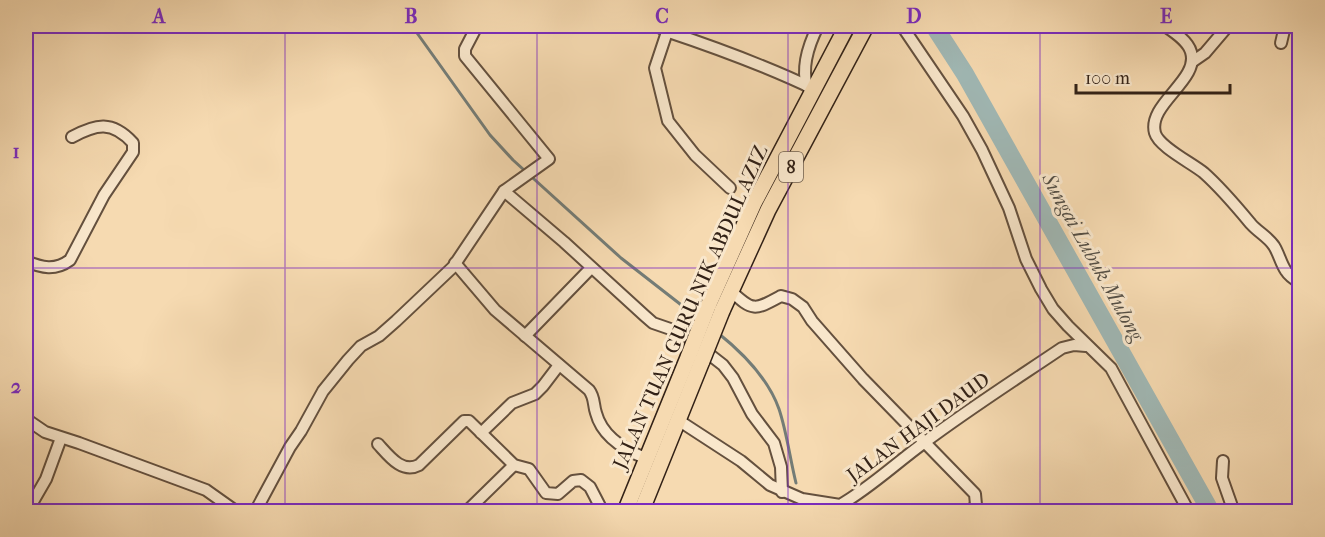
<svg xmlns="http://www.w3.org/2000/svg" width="1325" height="537" font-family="'IM FELL French Canon',serif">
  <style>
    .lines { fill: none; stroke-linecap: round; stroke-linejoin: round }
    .stream { stroke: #747c76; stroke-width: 3 }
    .river { stroke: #a0b8b5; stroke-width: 18 }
    .street-casing { stroke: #64503e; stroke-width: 14 }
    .primary-casing { stroke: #332217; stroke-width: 18 }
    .street { stroke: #f9e7cc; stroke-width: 10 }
    .primary { stroke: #f6dab1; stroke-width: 15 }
    .primary-bridge-casing { stroke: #332217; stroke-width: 18; stroke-linecap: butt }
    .primary-bridge { stroke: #f6dab1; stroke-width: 15 }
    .grid { fill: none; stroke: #7b2cbf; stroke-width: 1.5; stroke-opacity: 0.55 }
    .labels { text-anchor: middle; stroke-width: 6; stroke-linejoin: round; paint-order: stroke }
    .shield { fill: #f9e7cc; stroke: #6e5d4d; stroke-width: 1.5 }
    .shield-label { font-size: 18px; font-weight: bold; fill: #332217 }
    .street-label { font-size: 20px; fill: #332217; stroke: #f9e7cc }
    .water-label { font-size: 21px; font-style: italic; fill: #544f46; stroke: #f9e7cc }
    .neatline { fill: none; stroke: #7b2cbf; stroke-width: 2 }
    .grid-label { font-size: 20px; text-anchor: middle; font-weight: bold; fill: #7b2cbf }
  </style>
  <rect width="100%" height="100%" fill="#f6dab1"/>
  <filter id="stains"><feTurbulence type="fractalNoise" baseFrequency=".00333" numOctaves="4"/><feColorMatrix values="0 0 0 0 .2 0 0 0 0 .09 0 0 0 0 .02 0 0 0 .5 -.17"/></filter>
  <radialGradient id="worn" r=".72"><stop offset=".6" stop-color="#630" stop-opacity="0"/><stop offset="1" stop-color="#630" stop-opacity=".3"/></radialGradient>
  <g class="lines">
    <g class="stream">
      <path d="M412 26 490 135 513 160 621 258 698 318"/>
      <path d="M718 333C743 353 768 378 779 409 787 433 790 459 796 483"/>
    </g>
    <path class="river" d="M934 26 965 74 1211 512"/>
    <defs>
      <g id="street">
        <path d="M657 26 666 31C717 48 766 66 814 89"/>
        <path d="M669 26 655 68 668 121 695 155 730 188"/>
        <path d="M902 26 963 116 982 150 1009 208 1026 259 1041 289 1053 309 1068 326 1111 368 1189 512"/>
        <path d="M1165 26C1174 32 1188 41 1191 52 1200 80 1147 104 1155 133 1159 147 1192 163 1204 173 1222 189 1236 206 1251 224 1258 232 1268 237 1274 246 1279 254 1281 264 1286 271 1289 276 1295 280 1300 283"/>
        <path d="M1281 43 1285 26"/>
        <path d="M1192 62 1205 53 1228 26"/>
        <path d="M807 86C801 66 809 44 818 26"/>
        <path d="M504 191 564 242 645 316 653 323 682 333 723 365 733 378 752 414 774 443 781 467 782 492"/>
        <path d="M26 261C42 268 55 271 70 260L104 195 133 152V143C112 120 96 124 72 137"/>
        <path d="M455 263 495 310 589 390C595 398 593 404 596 413 602 436 625 450 645 458"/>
        <path d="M731 291C753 312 755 310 781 296L792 299 803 307 812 321 863 379 975 494 976 505 969 512"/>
        <path d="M525 336 591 268"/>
        <path d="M26 419 45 432 79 443 206 490 237 512"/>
        <path d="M678 420 741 461 770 485 802 499 840 505C870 488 896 463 925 442 969 409 1016 379 1062 348L1074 345 1086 346"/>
        <path d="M481 433 512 403 535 394 543 386 559 365"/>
        <path d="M378 444C389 456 402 474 419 465L464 421H469L514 465 529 469 546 493 558 494 573 481 581 480 590 487 603 512"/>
        <path d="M1223 461 1222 478 1234 512"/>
        <path d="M27 512 46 479 61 438"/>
        <path d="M255 512 290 447 301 431 323 391 348 360 361 346 379 336 396 321 453 267 504 191 549 159 465 56V49L477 26"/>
        <path d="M466 512 514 465"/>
      </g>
      <g id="primary">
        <path d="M708 306 754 203 847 26"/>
        <path d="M722 311 768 210 866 26"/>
        <path d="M625 512 689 355"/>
        <path d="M641 512 702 361"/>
      </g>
    </defs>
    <use href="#street" class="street-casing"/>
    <use href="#primary" class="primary-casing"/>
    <use href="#street" class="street"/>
    <use href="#primary" class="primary"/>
    <defs>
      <g id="primary-bridge">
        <path d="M689 355 708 306"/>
        <path d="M702 361 722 311"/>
      </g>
    </defs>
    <use href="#primary-bridge" class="primary-bridge-casing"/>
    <use href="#primary-bridge" class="primary-bridge"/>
  </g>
  <path class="grid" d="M285 26V512M537 26V512M788 26V512M1040 26V512M26 268H1300"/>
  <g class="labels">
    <rect class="shield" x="779" y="152" width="24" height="30" rx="4.5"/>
    <g class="shield-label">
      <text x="791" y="173">8</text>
    </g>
    <g class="street-label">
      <text transform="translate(690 307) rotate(-66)" y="7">JALAN TUAN GURU NIK ABDUL AZIZ</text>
      <text transform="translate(918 427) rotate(-36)" y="7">JALAN HAJI DAUD</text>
    </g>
    <g class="water-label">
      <text transform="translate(1093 257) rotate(61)" y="7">Sungai Lubuk Mulong</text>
    </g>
  </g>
  <rect width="1325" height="537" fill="none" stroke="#f6dab1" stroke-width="66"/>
  <path d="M1076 84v9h154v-9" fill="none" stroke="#332217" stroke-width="3"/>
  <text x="1085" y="84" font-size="18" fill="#332217" stroke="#f9e7cc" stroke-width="4.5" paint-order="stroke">100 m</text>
  <rect x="33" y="33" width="1259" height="471" class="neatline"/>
  <g class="grid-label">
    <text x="159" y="23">A</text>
    <text x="411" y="23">B</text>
    <text x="662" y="23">C</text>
    <text x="914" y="23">D</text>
    <text x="1166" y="23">E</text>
    <text x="16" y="158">1</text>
    <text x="16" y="393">2</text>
  </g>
  <rect width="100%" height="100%" filter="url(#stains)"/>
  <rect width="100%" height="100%" fill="url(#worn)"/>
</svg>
